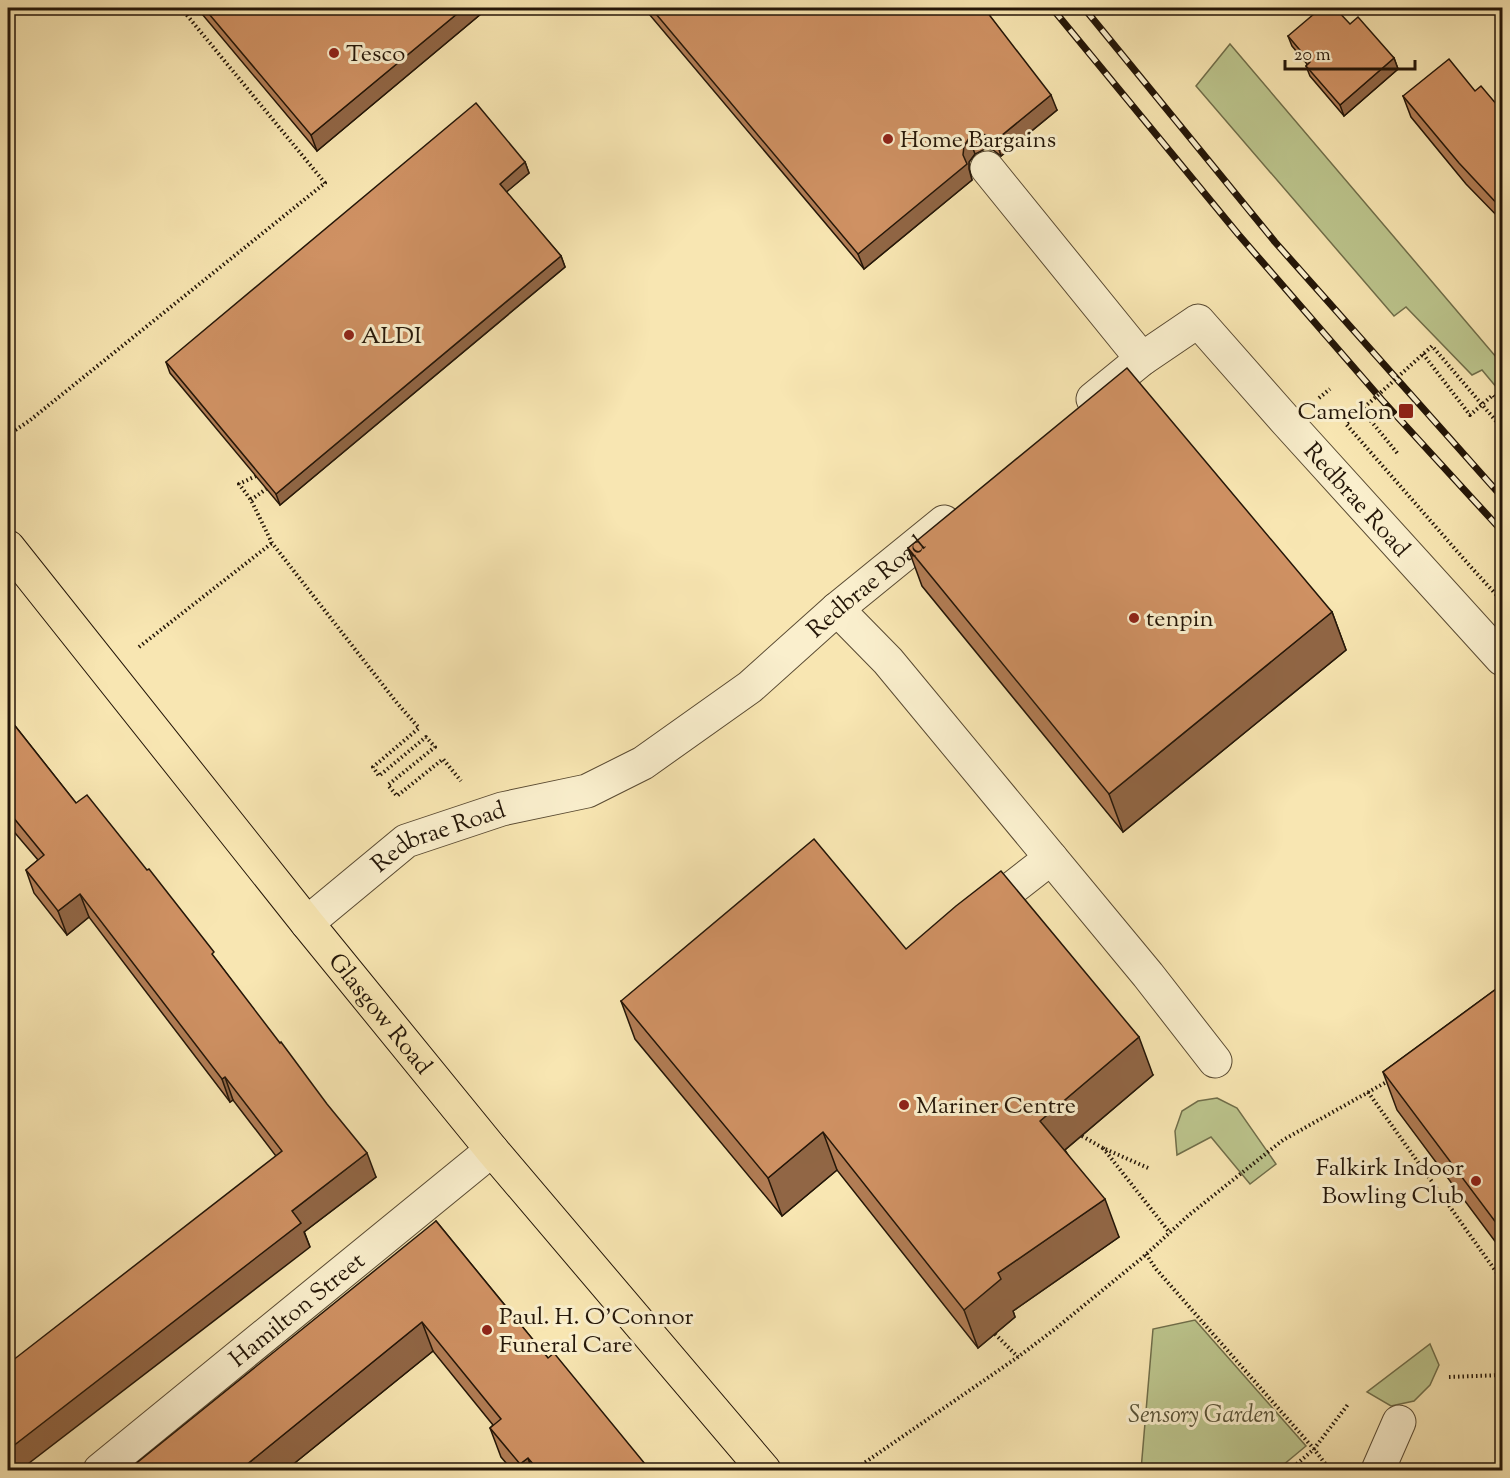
<svg xmlns="http://www.w3.org/2000/svg" width="1510" height="1478" font-family="'Sorts Mill Goudy',serif">
  <style>
    .green { fill: #bcc58d; stroke: #706e4a; stroke-width: 1.5 }
    .lines { fill: none; stroke-linecap: round; stroke-linejoin: round }
    .minor-casing { stroke: #594a32; stroke-width: 35 }
    .major-casing { stroke: #241608; stroke-width: 35 }
    .path { stroke: #241608; stroke-width: 4; stroke-dasharray: 1.5 3; stroke-linecap: butt }
    .minor { stroke: #faefcd; stroke-width: 33 }
    .major { stroke: #f8e6b2; stroke-width: 33 }
    .rail-casing { stroke: #241608; stroke-width: 7 }
    .rail { stroke: #faefcd; stroke-width: 4.5; stroke-dasharray: 14; stroke-linecap: butt }
    .path-bridge { stroke: #241608; stroke-width: 4; stroke-dasharray: 1.5 3; stroke-linecap: butt }
    .wall { fill: #b27d55; stroke: #241608; stroke-width: 1.5 }
    .shaded-wall { fill: #916645; stroke: #241608; stroke-width: 1.5 }
    .building { fill: #cf9163; stroke: #241608; stroke-width: 1.5 }
    .poi-dot { fill: #8f2418; stroke: #faefcd; stroke-width: 2 }
    .labels { text-anchor: middle; stroke-width: 6; stroke-linejoin: round; paint-order: stroke }
    .poi-label { font-size: 24px; fill: #241608; stroke: #faefcd; text-anchor: start }
    .street-label { font-size: 24px; fill: #241608; stroke: #faefcd }
    .park-label { font-size: 24px; font-style: italic; fill: #595337; stroke: #faefcd }
  </style>
  <rect width="100%" height="100%" fill="#f8e6b2"/>
  <filter id="stains"><feTurbulence type="fractalNoise" baseFrequency=".00333" numOctaves="4"/><feColorMatrix values="0 0 0 0 .2 0 0 0 0 .09 0 0 0 0 .02 0 0 0 .5 -.17"/></filter>
  <radialGradient id="worn" r=".72"><stop offset=".6" stop-color="#630" stop-opacity="0"/><stop offset="1" stop-color="#630" stop-opacity=".3"/></radialGradient>
  <g class="green">
    <path d="M1230 44 1502 364V394L1482 370 1472 375 1406 307 1394 316 1196 86Z"/>
    <path d="M1217 1098 1237 1108 1276 1164 1250 1184 1211 1137 1177 1155 1175 1131 1182 1111 1198 1101Z"/>
    <path d="M1195 1320 1306 1446 1277 1470H1141L1153 1329Z"/>
    <path d="M1430 1344 1439 1365 1430 1385 1414 1401 1391 1406 1367 1392Z"/>
  </g>
  <g class="lines">
    <defs>
      <g id="minor">
        <path d="M987 168 1142 359"/>
        <path id="s1" d="M1093 399 1142 359 1198 321 1287 422 1502 659"/>
        <path d="M837 609 888 661 1148 975 1215 1061"/>
        <path d="M979 914 1051 858"/>
        <path id="s2" d="M307 923 406 841 502 809 587 791 643 763 750 687 837 609 944 522"/>
        <path id="s3" d="M100 1470 492 1150"/>
        <path d="M1378 1470 1399 1422"/>
      </g>
      <g id="major">
        <path id="s4" d="M8 547 307 923 492 1150 764 1470"/>
      </g>
    </defs>
    <use href="#minor" class="minor-casing"/>
    <use href="#major" class="major-casing"/>
    <g class="path">
      <path d="M1423 354 1470 415 1493 395 1502 406"/>
      <path d="M1319 398 1330 389"/>
      <path d="M1362 410 1398 454"/>
      <path d="M8 435 29 421 325 183 181 8"/>
      <path d="M256 476 239 484 251 500 272 543 397 703 419 728 373 767 379 776 426 737 435 747 388 785 397 796 443 759 461 781"/>
      <path d="M251 500 266 489"/>
      <path d="M139 647 272 543"/>
      <path d="M1368 1092 1502 1280"/>
      <path d="M1082 1136 1103 1148 1148 1168"/>
      <path d="M1103 1148 1170 1233"/>
      <path d="M1146 1254 1156 1269 1314 1449 1330 1470"/>
      <path d="M995 1334 1018 1357"/>
      <path d="M1449 1377 1502 1375"/>
      <path d="M854 1470 1018 1357 1055 1329 1142 1258 1189 1215 1283 1140 1390 1080"/>
      <path d="M1290 1470 1314 1449 1349 1403"/>
    </g>
    <use href="#minor" class="minor"/>
    <use href="#major" class="major"/>
    <defs>
      <g id="rail">
        <path d="M1052 8 1238 234 1382 400 1502 531"/>
        <path d="M1084 8 1275 242 1502 497"/>
      </g>
    </defs>
    <use href="#rail" class="rail-casing"/>
    <use href="#rail" class="rail"/>
    <path class="path-bridge" d="M1502 428 1432 346 1346 424 1470 566 1502 601"/>
  </g>
  <g class="wall">
    <path d="M197 8H488L317 151Z"/>
    <path d="M644 8H984L1057 110 1001 156 993 150 985 149 975 154 969 162V169L972 180 864 269Z"/>
    <path d="M1350 24 1394 58 1398 69 1344 116 1310 76 1306 66 1307 64 1292 46 1288 36Z"/>
    <path d="M1475 91 1503 112V222L1466 184 1411 117 1403 96Z"/>
    <path d="M525 162 529 173 506 192 561 256 565 267 280 505 170 373 166 362Z"/>
    <path d="M908 548 1332 612 1346 650 1123 832 922 586Z"/>
    <path d="M8 717 76 803 218 962 376 1177 304 1232 310 1247 276 1156 233 1100 230 1102 89 917 67 935 34 893 26 870 38 860 10 827 8 829Z"/>
    <path d="M906 949 1153 1075 1065 1150 1119 1237 1013 1311 1015 1317 978 1348 837 1170 782 1216 635 1039 621 1001Z"/>
    <path d="M1503 984V1252L1397 1110 1383 1072Z"/>
    <path d="M436 1221 548 1358 650 1470H512L501 1457 490 1428 493 1425 433 1351 286 1470Z"/>
  </g>
  <g class="shaded-wall">
    <path d="M464 8H488L317 151 311 135Z"/>
    <path d="M1394 58 1398 69 1344 116 1340 105Z"/>
    <path d="M1051 95 1057 110 1001 156 996 140Z"/>
    <path d="M969 138 975 154 969 162V169L972 180 864 269 858 254 964 146Z"/>
    <path d="M525 162 529 173 504 194 500 184Z"/>
    <path d="M561 256 565 267 280 505 276 494Z"/>
    <path d="M1332 612 1346 650 1123 832 1109 794Z"/>
    <path d="M80 894 89 917 67 935 58 911Z"/>
    <path d="M1139 1037 1153 1075 1054 1159 1040 1121Z"/>
    <path d="M225 1077 233 1100 230 1102 222 1079Z"/>
    <path d="M823 1132 837 1170 782 1216 768 1178Z"/>
    <path d="M367 1153 376 1177 304 1232 310 1247 20 1470H8V1450L292 1211Z"/>
    <path d="M1105 1199 1119 1237 1013 1311 1015 1317 978 1348 964 1310 998 1273Z"/>
    <path d="M422 1322 433 1351 286 1470H240Z"/>
    <path d="M528 1458 532 1470H522L520 1464Z"/>
  </g>
  <g class="building">
    <path d="M204 8H464L311 135Z"/>
    <path d="M651 8H984L1051 95 996 140 988 135 979 134 969 138 964 146 963 155 967 164 858 254Z"/>
    <path d="M1321 8H1335L1350 24 1358 17 1394 58 1340 105 1306 66 1310 62 1288 36Z"/>
    <path d="M1449 59 1475 91 1481 86 1503 112V210L1459 163 1403 96Z"/>
    <path d="M476 103 525 162 500 184 561 256 276 494 166 362Z"/>
    <path d="M1127 368 1332 612 1109 794 908 548Z"/>
    <path d="M8 717 76 803 87 795 147 870 149 869 214 952 212 954 280 1043 281 1042 327 1104 367 1153 292 1211 301 1223 8 1450V1364L282 1151 225 1077 222 1079 80 894 58 911 26 870 44 855 8 811Z"/>
    <path d="M814 839 906 949 956 906 1001 871 1139 1037 1040 1121 1105 1199 998 1273 1001 1279 964 1310 823 1132 768 1178 621 1001Z"/>
    <path d="M1503 984V1232L1383 1072Z"/>
    <path d="M436 1221 548 1358 554 1353 650 1470H538L528 1458 520 1464 490 1428 501 1419 422 1322 240 1470H128Z"/>
  </g>
  <g class="poi-dot">
    <circle cx="334" cy="53" r="6"/>
    <circle cx="888" cy="139" r="6"/>
    <circle cx="349" cy="335" r="6"/>
    <rect x="1398" y="403" width="16" height="16" rx="3"/>
    <circle cx="1134" cy="618" r="6"/>
    <circle cx="904" cy="1105" r="6"/>
    <circle cx="1476" cy="1181" r="6"/>
    <circle cx="487" cy="1330" r="6"/>
  </g>
  <g class="labels">
    <g class="poi-label">
      <text x="346" y="61">Tesco</text>
      <text x="900" y="147">Home Bargains</text>
      <text x="361" y="343">ALDI</text>
      <text x="1392" y="419" text-anchor="end">Camelon</text>
      <text x="1146" y="626">tenpin</text>
      <text x="916" y="1113">Mariner Centre</text>
      <text x="1464" y="1175" text-anchor="end">Falkirk Indoor<tspan x="1464" dy="28">Bowling Club</tspan></text>
      <text x="499" y="1324">Paul. H. O'Connor<tspan x="499" dy="28">Funeral Care</tspan></text>
    </g>
    <g class="street-label">
      <text dy="8" stroke="none"><textPath href="#s1" startOffset="370">Redbrae Road</textPath></text>
      <text dy="8" stroke="none"><textPath href="#s2" startOffset="664">Redbrae Road</textPath></text>
      <text dy="8" stroke="none"><textPath href="#s2" startOffset="160">Redbrae Road</textPath></text>
      <text dy="8" stroke="none"><textPath href="#s4" startOffset="597">Glasgow Road</textPath></text>
      <text dy="8" stroke="none"><textPath href="#s3" startOffset="254">Hamilton Street</textPath></text>
    </g>
    <g class="park-label">
      <text x="1202" y="1422">Sensory Garden</text>
    </g>
  </g>
  <rect width="1510" height="1478" fill="none" stroke="#f8e6b2" stroke-width="30"/>
  <rect x="9" y="9" width="1492" height="1460" fill="none" stroke="#241608" stroke-width="3"/>
  <rect x="15" y="15" width="1480" height="1448" fill="none" stroke="#241608" stroke-width="1.5"/>
  <path d="M1285 60v9h130v-9" fill="none" stroke="#241608" stroke-width="3"/>
  <text x="1294" y="60" font-size="18" fill="#241608" stroke="#faefcd" stroke-width="4.5" paint-order="stroke">20 m</text>
  <rect width="100%" height="100%" filter="url(#stains)"/>
  <rect width="100%" height="100%" fill="url(#worn)"/>
</svg>
